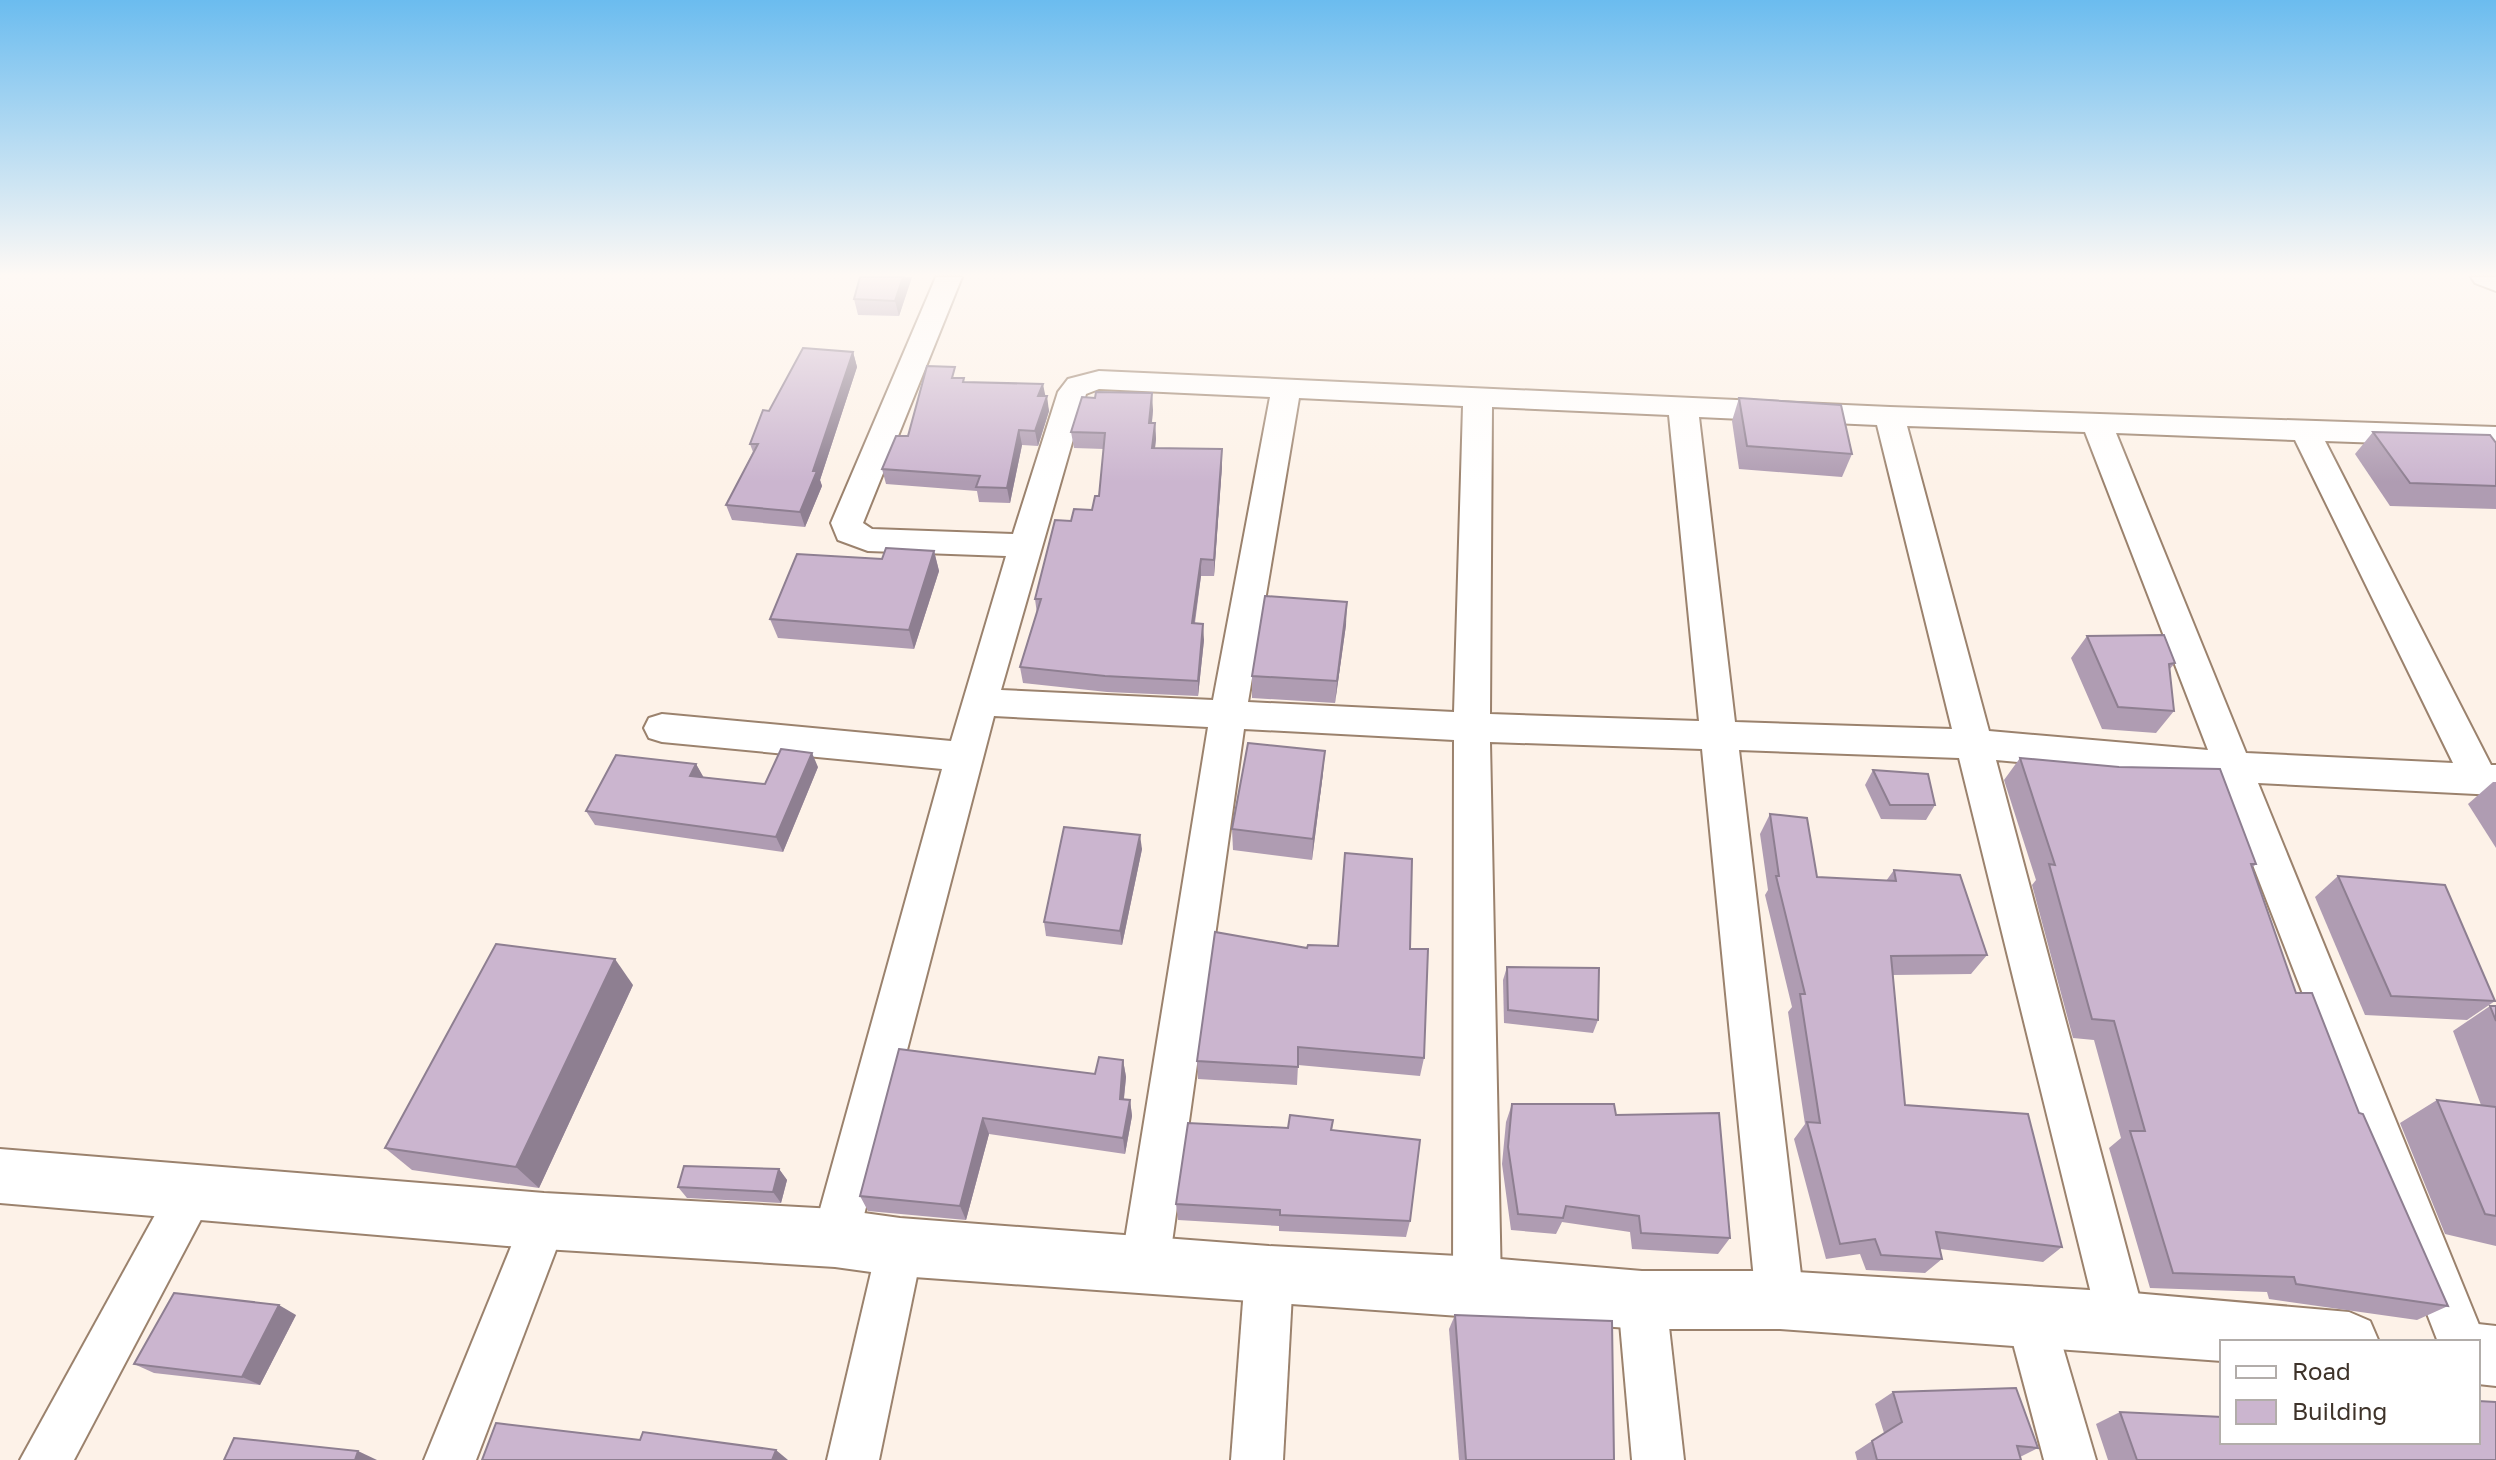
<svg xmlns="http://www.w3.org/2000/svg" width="2496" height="1460" font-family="'Golos Text',sans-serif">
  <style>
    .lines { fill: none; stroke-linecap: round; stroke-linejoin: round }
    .street-casing { stroke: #9b826d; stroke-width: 4 }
    .secondary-casing { stroke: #9b826d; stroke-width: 4 }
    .street { fill: #fff; fill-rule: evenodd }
    .secondary { fill: #fff; fill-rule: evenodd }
    .wall { fill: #af9cb2 }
    .shaded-wall { fill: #8e7f91 }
    .building { fill: #cbb5cf; stroke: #8e7f91; stroke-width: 2 }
  </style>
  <rect width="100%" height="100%" fill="#fdf2e8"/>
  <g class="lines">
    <defs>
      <g id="street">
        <path d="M936 277H962L863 523 872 529 1013 534 1058 392 1068 379 1099 371 1890 407 2496 427V447L2325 441 2491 765H2496V795L2258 783 2486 1342 2479 1359 2478 1342H2438L2220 780 1996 760 2146 1322 2139 1339 2122 1346 2105 1339 2098 1322 1959 758 1739 750 1804 1300 1797 1317 1780 1324 1763 1317 1756 1300 1702 749 1490 742 1501 1286 1494 1303 1477 1310 1460 1303 1453 1286 1454 740 1244 729 1169 1264 1162 1281 1145 1288 1128 1281 1121 1264 1208 727 994 716 858 1238 851 1254 835 1261 819 1254 812 1238 942 769 662 742 649 738 644 728 649 718 662 714 951 741 1006 556 868 551 838 540 831 523ZM1099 389 1270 397 1213 700 1001 690 1086 394ZM1299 398 1463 406 1454 712 1248 702ZM1492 407 1669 415 1699 721 1490 714ZM1699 417 1877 425 1952 729 1735 722ZM1907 426 2085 432 2208 750 1989 731ZM2116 433 2295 440 2453 763 2246 753Z"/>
        <path d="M2471 277H2496V291L2475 283Z"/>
        <path d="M193 1168 209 1175 216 1191 74 1460H20L177 1175Z"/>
        <path d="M544 1198 560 1205 567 1221 476 1460H424L528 1205Z"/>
        <path d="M900 1224 917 1230 923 1247 879 1460H827L877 1247 883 1230Z"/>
        <path d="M1269 1251 1286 1258 1293 1275 1283 1460H1231L1245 1275 1252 1258Z"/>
        <path d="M1642 1276 1659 1283 1666 1300 1684 1460H1632L1618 1300 1625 1283Z"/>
        <path d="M2030 1293 2047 1300 2054 1317 2096 1460H2044L2006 1317 2013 1300Z"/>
      </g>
      <g id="secondary">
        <path d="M0 1149 544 1193 835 1209 900 1218 1269 1246 1477 1257 1642 1271H1780L2122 1292 2349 1312 2370 1321 2379 1342H2222V1361L1780 1329H1642L900 1276 835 1267 544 1249 0 1203Z"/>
        <path d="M2478 1324 2496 1326V1386L2478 1384V1342H2453L2457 1333Z"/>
      </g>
    </defs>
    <use href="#street" class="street-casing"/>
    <use href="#secondary" class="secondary-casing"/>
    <use href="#street" class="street"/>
    <use href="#secondary" class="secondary"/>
  </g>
  <g class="wall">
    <path d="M860 277H912L899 316 858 315 854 299Z"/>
    <path d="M853 352 857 367 820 480 822 486 805 527 732 520 726 505 753 452 750 444 769 411Z"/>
    <path d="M957 378 965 382 1045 396 1049 411 1038 446 1022 445 1010 503 979 502 977 491 886 484 882 469Z"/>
    <path d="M1095 398 1153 410 1152 423H1155L1156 439 1155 448 1222 449V466L1214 576H1201L1195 623 1204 640 1198 696 1107 692 1023 683 1020 667 1037 614 1035 599 1071 521 1092 510 1099 496 1104 449 1074 448 1071 432Z"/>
    <path d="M1739 398 1852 454 1842 477 1739 469 1732 421Z"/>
    <path d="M2373 432 2496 443V509L2390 506 2355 454Z"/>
    <path d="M934 551 939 571 914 649 778 638 770 619Z"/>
    <path d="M1346 625 1335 703 1252 698V676Z"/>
    <path d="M2087 636 2175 663 2169 670 2174 711 2156 733 2102 729 2071 658Z"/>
    <path d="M2020 758 2256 864 2252 868 2296 993 2359 1113 2448 1306 2417 1320 2269 1299 2267 1292 2150 1288 2109 1148 2121 1138 2094 1040 2073 1038 2032 885 2036 880 2004 780Z"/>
    <path d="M696 764 703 777 765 784 818 767 783 852 595 825 586 811Z"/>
    <path d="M1873 770 1935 805 1926 820 1881 819 1865 785Z"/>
    <path d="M1323 773 1312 860 1233 850 1232 829Z"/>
    <path d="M2493 782H2496V848L2468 804Z"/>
    <path d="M1770 814 1817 877 1886 881 1894 870 1987 955 1971 974 1893 975 1905 1105 2062 1247 2043 1262 1940 1249 1942 1259 1925 1273 1866 1270 1860 1254 1826 1259 1794 1139 1805 1124 1788 1012 1792 1007 1765 895 1768 890 1760 834Z"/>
    <path d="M1142 849 1122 945 1046 936 1044 922Z"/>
    <path d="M2338 876 2495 1001 2467 1020 2365 1015 2315 897Z"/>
    <path d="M1307 948 1410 949 1424 1058 1420 1076 1298 1065 1297 1085 1198 1079 1197 1061Z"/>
    <path d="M1507 967 1598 1020 1593 1033 1504 1023 1503 980Z"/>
    <path d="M633 985 539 1188 412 1170 385 1148Z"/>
    <path d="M2490 1006H2496V1246L2445 1234 2400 1123 2437 1100 2481 1105 2453 1031Z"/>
    <path d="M899 1049 1095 1074 1123 1060 1126 1077 1124 1099 1130 1100 1132 1116 1125 1154 989 1134 966 1220 868 1211 860 1196Z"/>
    <path d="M1512 1104 1616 1115 1730 1238 1718 1254 1632 1249 1630 1232 1562 1222 1556 1234 1511 1230 1502 1164 1506 1122Z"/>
    <path d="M1333 1120 1332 1130 1410 1221 1406 1237 1279 1231V1226L1178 1220 1176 1204 1288 1128Z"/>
    <path d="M779 1169 787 1180 781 1203 687 1198 678 1187Z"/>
    <path d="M296 1315 260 1385 154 1373 134 1364Z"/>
    <path d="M1455 1315 1614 1460H1459L1449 1329Z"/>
    <path d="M1893 1392 2038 1448 2020 1457 2021 1460H1857L1855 1452 1884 1433 1875 1404Z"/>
    <path d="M2120 1412 2496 1460H2108L2096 1424Z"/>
  </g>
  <g class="shaded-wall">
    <path d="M903 277H912L899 316 895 301Z"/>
    <path d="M853 352 857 367 820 480 822 486 805 527 800 512Z"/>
    <path d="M1043 384 1046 399 1038 396Z"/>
    <path d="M1152 393 1153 410 1150 439 1149 423Z"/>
    <path d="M1047 396 1049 411 1038 446 1035 431Z"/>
    <path d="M1155 423 1156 439 1153 464 1152 448Z"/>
    <path d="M1019 430 1022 445 1010 503 1007 488Z"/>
    <path d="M1222 449V466L1214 576V560Z"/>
    <path d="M934 551 939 571 914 649 909 630Z"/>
    <path d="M1201 559V576L1192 639V623Z"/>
    <path d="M1347 602 1346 625 1335 703 1337 681Z"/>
    <path d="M1203 624 1204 640 1198 696V681Z"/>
    <path d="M1325 751 1323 773 1312 860 1313 839Z"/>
    <path d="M812 753 818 767 783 852 776 837Z"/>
    <path d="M696 764 704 778 690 776Z"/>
    <path d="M1140 835 1142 849 1122 945 1120 931Z"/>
    <path d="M615 959 633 985 539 1188 516 1167Z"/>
    <path d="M1123 1060 1126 1077 1122 1115 1120 1099Z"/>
    <path d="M1130 1100 1132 1116 1125 1154 1123 1138Z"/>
    <path d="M983 1118 989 1134 966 1220 960 1206Z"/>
    <path d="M779 1169 787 1180 781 1203 773 1192Z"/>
    <path d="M279 1305 296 1315 260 1385 242 1377Z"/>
    <path d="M776 1450 788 1460H772Z"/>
    <path d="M358 1451 377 1460H355Z"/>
  </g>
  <g class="building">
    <path d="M860 277H903L895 301 854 299Z"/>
    <path d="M803 348 853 352 813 471H817L800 512 726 505 758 444H750L763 410 769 411Z"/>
    <path d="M927 366 955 367 952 378H964L963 382 1043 384 1038 396H1047L1035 431 1019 430 1007 488 976 487 980 476 882 469 896 436H908Z"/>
    <path d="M1096 392 1152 393 1149 423H1155L1152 448 1222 449 1214 560 1201 559 1192 623 1203 624 1198 681 1105 676 1020 667 1041 599H1035L1055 520 1071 521 1074 509 1092 510 1095 496H1099L1105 433 1071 432 1082 397 1095 398Z"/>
    <path d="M1739 398 1841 405 1852 454 1747 446Z"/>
    <path d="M2373 432 2490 435 2496 443V486L2410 483Z"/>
    <path d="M886 548 934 551 909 630 770 619 797 554 882 559Z"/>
    <path d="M1265 596 1347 602 1337 681 1252 676Z"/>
    <path d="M2164 635 2175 663 2169 664 2174 711 2118 707 2087 636Z"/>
    <path d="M1248 743 1325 751 1313 839 1232 829Z"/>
    <path d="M781 749 812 753 776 837 586 811 616 755 696 764 690 776 765 784Z"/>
    <path d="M2020 758 2119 767 2220 769 2256 864H2251L2296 993H2312L2359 1113 2363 1114 2448 1306 2296 1284 2294 1277 2173 1273 2130 1131H2145L2114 1021 2092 1019 2049 864 2055 865Z"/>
    <path d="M1873 770 1928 774 1935 805H1890Z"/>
    <path d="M1770 814 1807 818 1817 877 1896 881 1894 870 1960 875 1987 955 1891 956 1905 1105 2028 1114 2062 1247 1936 1232 1942 1259 1881 1255 1875 1239 1840 1244 1807 1122 1820 1123 1800 994H1805L1776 876H1779Z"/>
    <path d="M1064 827 1140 835 1120 931 1044 922Z"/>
    <path d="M1345 853 1412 859 1410 949H1428L1424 1058 1298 1047V1067L1197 1061 1215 932 1307 948 1308 945 1338 946Z"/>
    <path d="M2338 876 2445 885 2495 1001 2391 996Z"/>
    <path d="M496 944 615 959 516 1167 385 1148Z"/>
    <path d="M1507 967 1599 968 1598 1020 1508 1010Z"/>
    <path d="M2490 1006H2496V1021Z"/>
    <path d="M899 1049 1095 1074 1099 1057 1123 1060 1120 1099 1130 1100 1123 1138 983 1118 960 1206 860 1196Z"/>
    <path d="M2437 1100 2496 1107V1216L2485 1214Z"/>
    <path d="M1512 1104H1614L1616 1115 1719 1113 1730 1238 1641 1233 1639 1216 1566 1206 1563 1218 1518 1214 1508 1147Z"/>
    <path d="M1290 1115 1333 1120 1331 1130 1420 1140 1410 1221 1280 1215V1210L1176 1204 1188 1123 1288 1128Z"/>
    <path d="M684 1166 779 1169 773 1192 678 1187Z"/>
    <path d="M174 1293 279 1305 242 1377 134 1364Z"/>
    <path d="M1455 1315 1612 1321 1614 1460H1466Z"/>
    <path d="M2016 1388 2038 1448 2017 1446 2021 1460H1877L1872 1441 1902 1422 1893 1392Z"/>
    <path d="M2478 1401 2496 1402V1460H2137L2120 1412 2222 1417V1442H2478Z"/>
    <path d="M496 1423 640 1440 643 1432 776 1450 772 1460H482Z"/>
    <path d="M234 1438 358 1451 355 1460H224Z"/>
  </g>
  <linearGradient id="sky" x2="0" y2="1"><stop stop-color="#6bbcef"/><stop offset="0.57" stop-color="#fef9f5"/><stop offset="1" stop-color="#fef9f5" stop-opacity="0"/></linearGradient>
  <rect width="2496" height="482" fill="url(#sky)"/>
  <rect x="2220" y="1340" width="260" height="104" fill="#ffffff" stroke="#b2adaa" stroke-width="2"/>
  <rect x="2236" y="1366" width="40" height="12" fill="#ffffff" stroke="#b2adaa" stroke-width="2"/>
  <text x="2292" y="1380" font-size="24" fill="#3e332a">Road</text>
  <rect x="2236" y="1400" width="40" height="24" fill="#cbb5cf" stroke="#b2adaa" stroke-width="2"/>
  <text x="2292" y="1420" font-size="24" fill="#3e332a">Building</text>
</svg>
